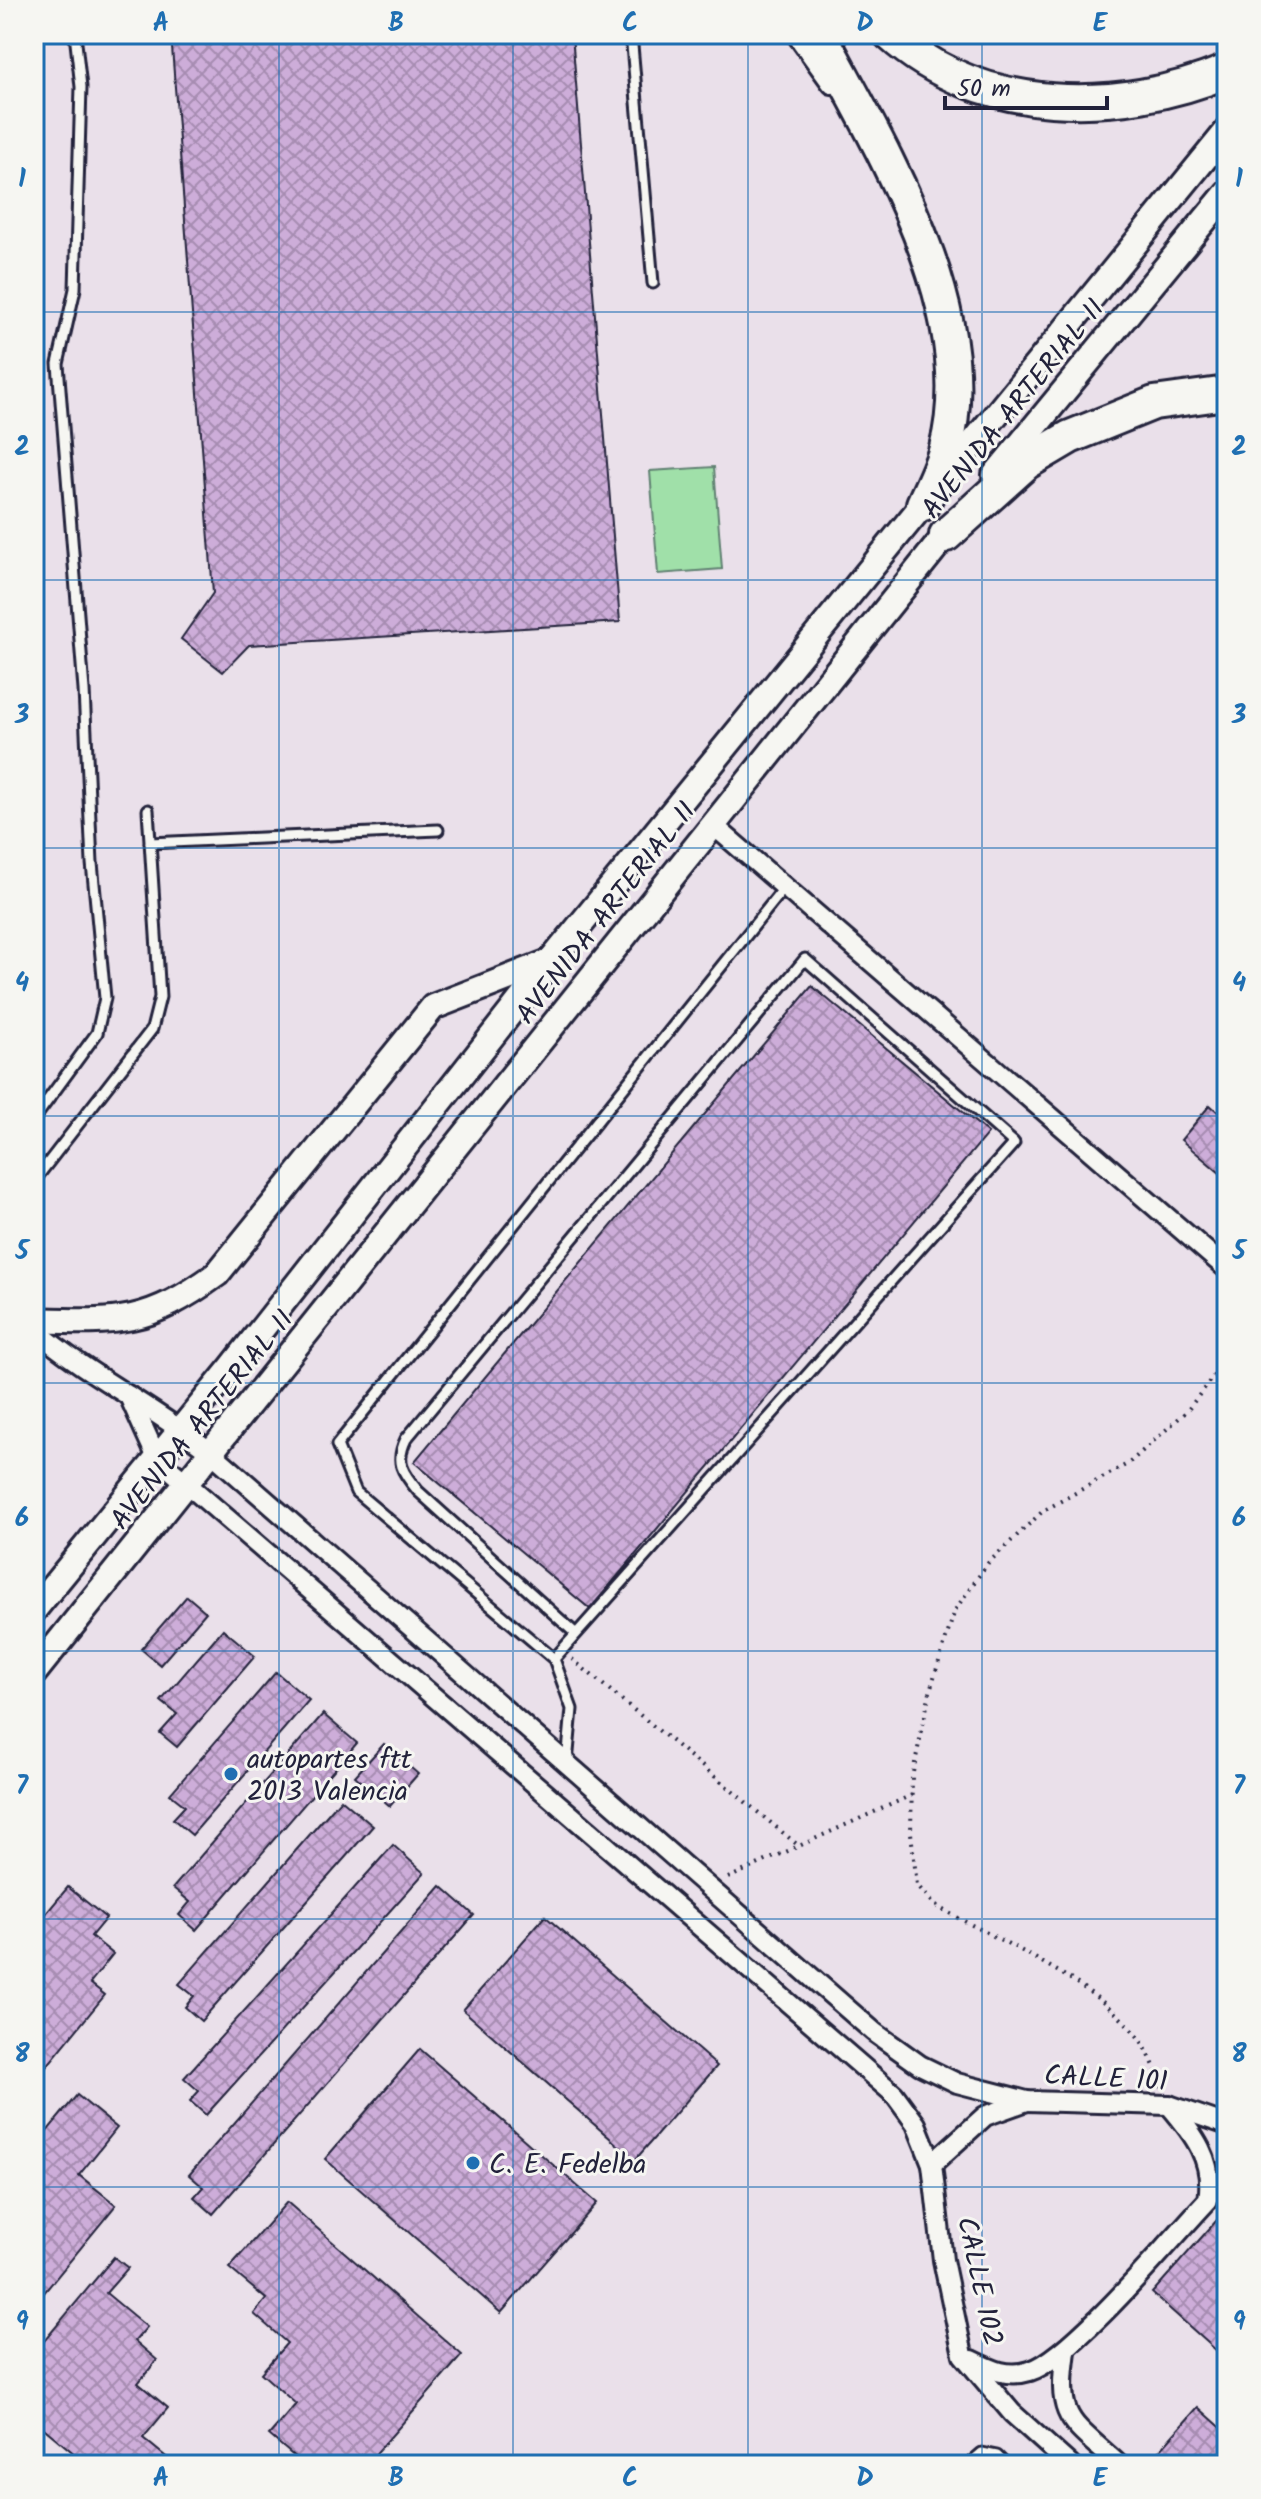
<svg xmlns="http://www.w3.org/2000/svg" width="1261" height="2499" font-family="Kalam,sans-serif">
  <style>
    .green { fill: #a0e0a9; stroke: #618172; stroke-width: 2 }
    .building { fill: url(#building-cross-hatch); stroke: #22223b; stroke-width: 2 }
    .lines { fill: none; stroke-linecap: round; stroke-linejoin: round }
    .lane-casing { stroke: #22223b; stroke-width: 15 }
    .street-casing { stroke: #22223b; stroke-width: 24 }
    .secondary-casing { stroke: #22223b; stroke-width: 30 }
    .highway-casing { stroke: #22223b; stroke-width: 38 }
    .path { stroke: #22223b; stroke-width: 4; stroke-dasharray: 2 6; stroke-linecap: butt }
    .lane { stroke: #f6f6f2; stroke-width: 9 }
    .street { stroke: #f6f6f2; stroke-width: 18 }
    .secondary { stroke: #f6f6f2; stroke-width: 24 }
    .highway { stroke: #f6f6f2; stroke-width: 32 }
    .grid { fill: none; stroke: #1f6fb2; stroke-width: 2; stroke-opacity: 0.55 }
    .poi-dot { fill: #1f6fb2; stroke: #f6f6f2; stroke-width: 3 }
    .labels { text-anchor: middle; stroke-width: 6; stroke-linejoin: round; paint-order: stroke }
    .street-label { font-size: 28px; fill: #22223b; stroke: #f6f6f2 }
    .poi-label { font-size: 28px; fill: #22223b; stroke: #f6f6f2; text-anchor: start }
    .neatline { fill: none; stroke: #1f6fb2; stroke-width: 3 }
    .grid-label { font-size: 26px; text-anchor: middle; font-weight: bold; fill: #1f6fb2 }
  </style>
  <defs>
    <pattern id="building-cross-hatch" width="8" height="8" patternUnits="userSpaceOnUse" patternTransform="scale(2)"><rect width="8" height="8" fill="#cdadd9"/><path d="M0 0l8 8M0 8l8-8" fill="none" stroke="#a68cb1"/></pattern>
  </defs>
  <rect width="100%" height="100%" fill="#eae0ea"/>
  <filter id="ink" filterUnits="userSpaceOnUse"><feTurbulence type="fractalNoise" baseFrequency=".0125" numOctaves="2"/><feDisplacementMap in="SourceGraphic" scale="16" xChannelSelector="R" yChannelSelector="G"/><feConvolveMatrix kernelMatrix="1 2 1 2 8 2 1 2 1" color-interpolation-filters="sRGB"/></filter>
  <g filter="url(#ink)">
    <path class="green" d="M714 467 722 569 658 574 650 471Z"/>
    <g class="building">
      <path d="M171 34H572L620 622 249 645 223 672 181 639 213 593Z"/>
      <path d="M812 986 988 1133 590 1609 414 1462Z"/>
      <path d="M1210 1105 1227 1120V1179L1181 1140Z"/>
      <path d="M187 1596 206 1612 160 1665 141 1649Z"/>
      <path d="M223 1629 255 1656 177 1747 160 1733 177 1714 161 1701Z"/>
      <path d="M276 1672 309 1700 192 1835 173 1819 185 1806 170 1794Z"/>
      <path d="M323 1714 357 1743 196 1930 179 1915 190 1902 173 1888Z"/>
      <path d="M384 1744 418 1774 390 1806 355 1776Z"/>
      <path d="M341 1799 373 1826 201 2021 185 2007 194 1996 179 1984Z"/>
      <path d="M393 1845 424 1873 206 2115 190 2101 199 2091 184 2078Z"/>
      <path d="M441 1886 474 1915 213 2214 194 2197 203 2187 189 2175Z"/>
      <path d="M68 1887 106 1918 91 1936 113 1954 90 1983 105 1995 34 2082V1928Z"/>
      <path d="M545 1916 717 2066 635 2160 463 2010Z"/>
      <path d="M420 2049 597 2203 501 2313 325 2159Z"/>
      <path d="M77 2095 117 2128 79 2175 116 2205 34 2305V2147Z"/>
      <path d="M287 2202 462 2355 366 2465H304L269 2435 296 2404 261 2373 287 2343 254 2314 266 2299 229 2268Z"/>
      <path d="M1225 2211 1227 2213V2360L1152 2293Z"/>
      <path d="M114 2257 128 2268 106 2293 147 2327 135 2341 157 2360 138 2383 168 2408 143 2438 171 2461 168 2465H88L34 2420V2353Z"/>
      <path d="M1198 2407 1227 2433V2465H1175L1159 2451Z"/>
    </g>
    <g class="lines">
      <defs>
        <g id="lane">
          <path d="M631 34 653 283"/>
          <path d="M150 843 438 830"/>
          <path d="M34 1119 97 1033 105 998 92 863 84 690 58 364 75 289 81 87 75 34"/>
          <path d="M34 1181 152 1029 160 997 148 810"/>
          <path d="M554 1659 1014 1143 805 959 406 1439C395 1462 402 1472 418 1491L575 1633"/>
          <path d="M567 1763 572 1709 554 1659 356 1492 337 1445 785 887"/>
          <path d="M968 2465 982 2453 997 2456 1006 2465"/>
        </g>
        <g id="street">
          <path d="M796 34 832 84"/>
          <path d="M713 825 1227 1269"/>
          <path d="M34 1329C90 1377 156 1408 213 1454L874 2032 920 2065 957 2083 1027 2101 1169 2105 1227 2125"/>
          <path d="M129 1396 157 1458 894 2094 916 2124 932 2164 943 2260 963 2355 1012 2413 1070 2465"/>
          <path d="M932 2164 985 2116 1027 2101"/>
          <path d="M1066 2351C1056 2421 1070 2420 1119 2465"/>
          <path d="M972 2360C992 2370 1008 2378 1030 2371 1072 2358 1173 2237 1208 2200 1215 2161 1193 2133 1169 2105"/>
        </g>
        <g id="secondary">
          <path d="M995 475 1227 193"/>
          <path d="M34 1320C118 1323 147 1325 217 1274L433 1007 549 962"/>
          <path d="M34 1610 232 1367 551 961 1227 131"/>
          <path d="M34 1673 956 522"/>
        </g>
        <g id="highway">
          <path d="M820 34C881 149 982 312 946 448 941 467 931 486 923 504"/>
          <path d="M890 34C981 116 1119 116 1227 71"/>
          <path d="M946 535 1026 463 1070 437 1154 403 1227 393"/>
        </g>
      </defs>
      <use href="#lane" class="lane-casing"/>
      <use href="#street" class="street-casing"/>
      <use href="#secondary" class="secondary-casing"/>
      <use href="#highway" class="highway-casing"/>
      <g class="path">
        <path d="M572 1659 799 1846"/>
        <path d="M728 1878 912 1795"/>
        <path d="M1162 2087C1155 2068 1148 2048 1134 2032 1087 1977 999 1941 936 1906L917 1885 911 1833 912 1777 931 1687 955 1610 988 1563 1043 1511 1129 1463 1187 1411 1227 1358"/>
      </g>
      <use href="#lane" class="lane"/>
      <use href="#street" class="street"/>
      <use href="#secondary" class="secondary"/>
      <use href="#highway" class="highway"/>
    </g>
  </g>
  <path class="grid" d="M279 34V2465M513 34V2465M748 34V2465M982 34V2465M34 312H1227M34 580H1227M34 848H1227M34 1116H1227M34 1383H1227M34 1651H1227M34 1919H1227M34 2187H1227"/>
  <g class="poi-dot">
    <circle cx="231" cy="1774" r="8"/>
    <circle cx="473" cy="2163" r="8"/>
  </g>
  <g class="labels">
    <g class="street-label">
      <text transform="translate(1012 408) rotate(-51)" y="10">AVENIDA ARTERIAL II</text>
      <text transform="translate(605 912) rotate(-52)" y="10">AVENIDA ARTERIAL II</text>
      <text transform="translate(201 1419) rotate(-51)" y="10">AVENIDA ARTERIAL II</text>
      <text transform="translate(1106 2077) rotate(3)" y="10">CALLE 101</text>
      <text transform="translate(981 2281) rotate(78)" y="10">CALLE 102</text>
    </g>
    <g class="poi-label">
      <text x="247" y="1768">autopartes ftt<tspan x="247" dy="32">2013 Valencia</tspan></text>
      <text x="489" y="2173">C. E. Fedelba</text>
    </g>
  </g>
  <rect width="1261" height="2499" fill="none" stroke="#f6f6f2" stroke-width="88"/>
  <path d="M945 96v12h162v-12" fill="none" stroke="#22223b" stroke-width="4"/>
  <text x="957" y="96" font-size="24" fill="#22223b" stroke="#f6f6f2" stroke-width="6" paint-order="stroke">50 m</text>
  <rect x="44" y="44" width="1173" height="2411" class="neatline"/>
  <g class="grid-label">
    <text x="161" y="31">A</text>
    <text x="396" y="31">B</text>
    <text x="630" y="31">C</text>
    <text x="865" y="31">D</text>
    <text x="1100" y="31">E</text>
    <text x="22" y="187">1</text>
    <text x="1239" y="187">1</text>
    <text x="22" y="455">2</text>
    <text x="1239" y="455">2</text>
    <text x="22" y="723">3</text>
    <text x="1239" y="723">3</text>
    <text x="22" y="991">4</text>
    <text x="1239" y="991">4</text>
    <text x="22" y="1259">5</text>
    <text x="1239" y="1259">5</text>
    <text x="22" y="1526">6</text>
    <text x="1239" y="1526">6</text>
    <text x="22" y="1794">7</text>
    <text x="1239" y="1794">7</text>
    <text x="22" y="2062">8</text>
    <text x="1239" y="2062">8</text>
    <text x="22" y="2330">9</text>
    <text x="1239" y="2330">9</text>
    <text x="161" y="2486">A</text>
    <text x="396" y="2486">B</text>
    <text x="630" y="2486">C</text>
    <text x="865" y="2486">D</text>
    <text x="1100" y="2486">E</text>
  </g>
</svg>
